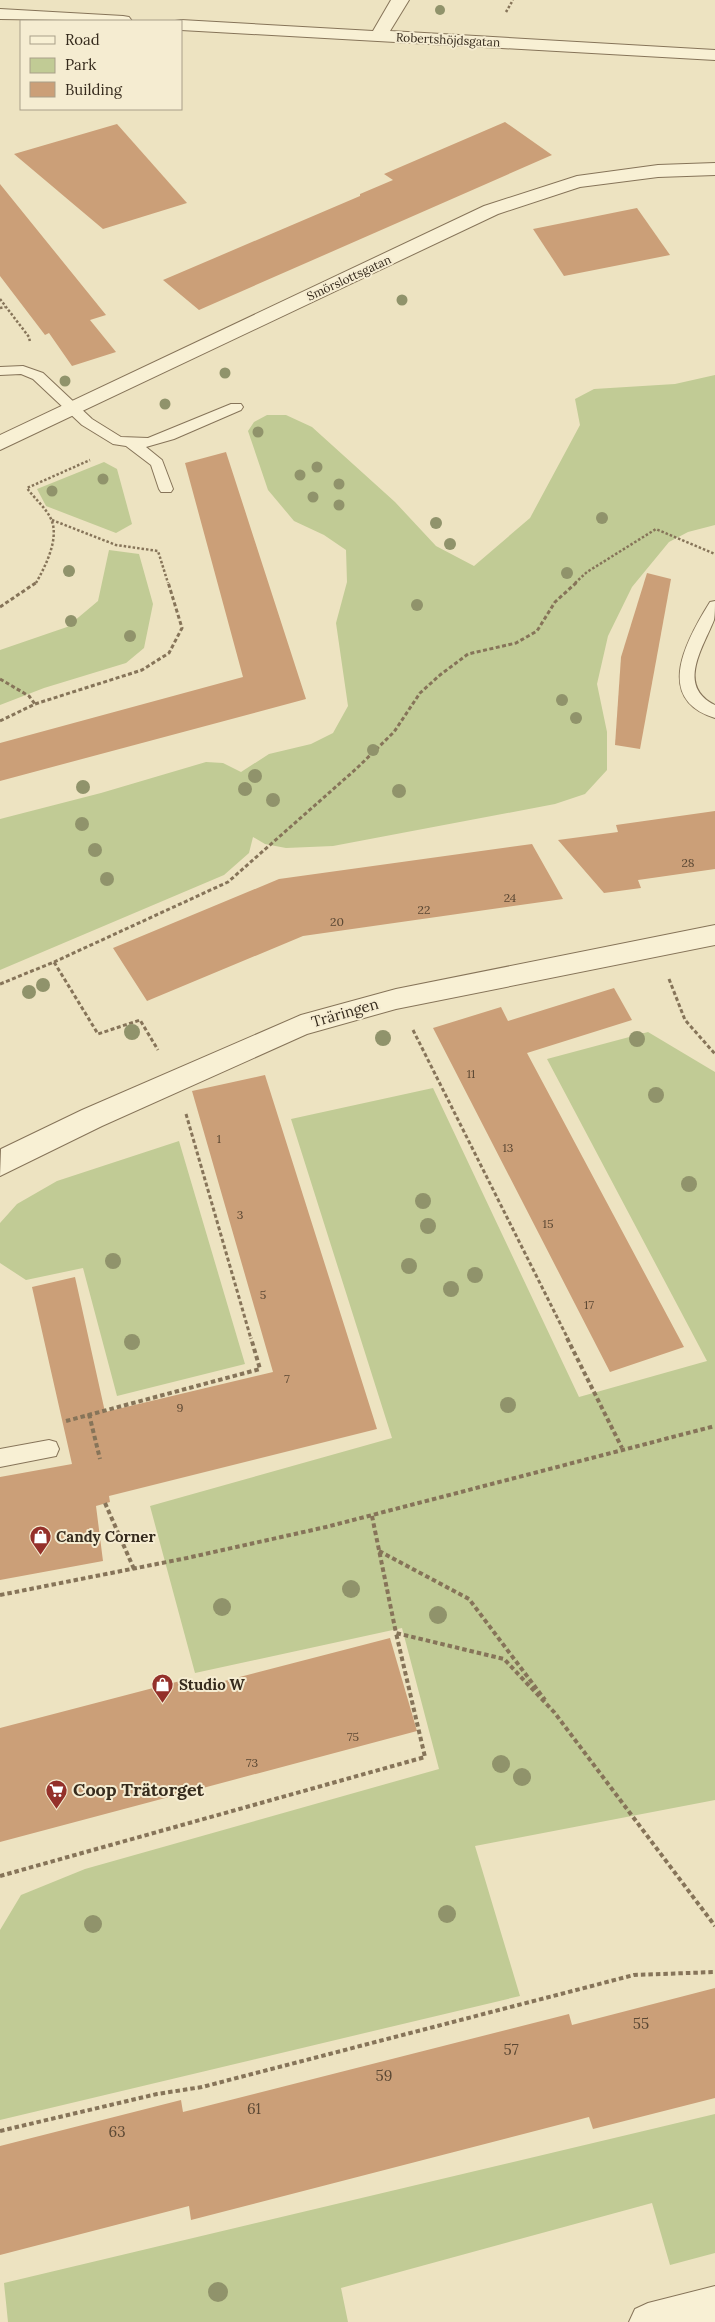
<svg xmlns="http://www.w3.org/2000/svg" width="715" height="2322" font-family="Lora,serif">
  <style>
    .green { fill: #c1cb95 }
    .building { fill: #cb9f78 }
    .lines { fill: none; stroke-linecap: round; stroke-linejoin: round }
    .lane-casing { stroke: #867459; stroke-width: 2 }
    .street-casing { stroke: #867459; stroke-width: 2 }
    .path-far2 { stroke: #867459; stroke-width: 2.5; stroke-dasharray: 2.5 2; stroke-linecap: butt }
    .path-far1 { stroke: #867459; stroke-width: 3; stroke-dasharray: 4 2.5; stroke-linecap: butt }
    .path { stroke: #867459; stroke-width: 4; stroke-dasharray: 4.5 3; stroke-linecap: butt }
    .lane { fill: #f8f0d4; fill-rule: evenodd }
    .street { fill: #f8f0d4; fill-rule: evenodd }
    .tree { fill: #90936b }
    .labels { text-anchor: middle; stroke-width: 4; stroke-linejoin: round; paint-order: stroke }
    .far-street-label { font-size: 12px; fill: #362b1d; stroke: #f5ecd1 }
    .number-label { font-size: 12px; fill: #5b4834 }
    .street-label { font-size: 15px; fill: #362b1d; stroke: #f5ecd1 }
    .poi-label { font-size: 15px; font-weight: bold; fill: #362b1d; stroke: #f5ecd1; text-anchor: start }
    .near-number-label { font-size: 15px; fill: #5b4834 }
    .near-poi-label { font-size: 18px; font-weight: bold; fill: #362b1d; stroke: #f5ecd1; text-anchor: start }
  </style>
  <rect width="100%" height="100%" fill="#ede3c1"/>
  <g class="green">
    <path d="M715 375V525L688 532 669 542 632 587 608 636 597 684 607 732V770L585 794 555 804 333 846 286 848 265 844 253 837 249 853 224 875 0 970V819L101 793 206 762 223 763 241 772 269 754 311 744 333 733 348 706 336 623 347 582 346 550 324 535 294 521 268 490 248 431 254 422 267 415H286L312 427 395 502 436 546 474 566 530 518 580 425 575 399 594 389 675 384Z"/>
    <path d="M104 462 117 469 132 524 116 533 46 506 37 489Z"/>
    <path d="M109 550 139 554 153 604 144 648 126 663 44 688 0 705V650L67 627 98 601Z"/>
    <path d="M648 1032 715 1072V1800L475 1846 520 1996 0 2120V1930L21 1895 85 1869 439 1769 402 1628 195 1673 150 1506 392 1438 291 1119 433 1088 579 1397 707 1361 547 1059Z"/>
    <path d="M179 1141 245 1364 117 1396 83 1268 26 1280 0 1263V1223L17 1204 57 1181Z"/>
    <path d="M715 2114V2253L670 2265 652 2203 341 2288 348 2322H8L4 2283Z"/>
  </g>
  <g class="building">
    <path d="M505 122 552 155 199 310 163 280 360 196V194L393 180 384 174Z"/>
    <path d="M117 124 187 203 103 229 14 154Z"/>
    <path d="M0 184 106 315 90 320 116 352 72 366 49 333 45 335 0 276Z"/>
    <path d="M637 208 670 255 564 276 533 229Z"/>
    <path d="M226 452 306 699 0 781V743L243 677 185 463Z"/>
    <path d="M647 573 671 579 640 749 615 745 621 657Z"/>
    <path d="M715 811V869L638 880 641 888 604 893 558 840 618 832 616 825Z"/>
    <path d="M532 844 563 899 303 936 147 1001 113 948 279 879Z"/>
    <path d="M614 988 632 1020 527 1053 684 1347 610 1372 433 1028 501 1007 508 1021Z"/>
    <path d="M265 1075 377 1429 109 1496 110 1502 96 1506 103 1561 0 1580V1477L72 1464 32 1287 75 1277 105 1412 273 1372 192 1091Z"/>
    <path d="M390 1638 417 1731 0 1842V1728L180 1681 182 1692Z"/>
    <path d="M715 1988V2098L593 2129 589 2117 191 2220 189 2206 0 2255V2146L181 2100 183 2112 569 2014 572 2025Z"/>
  </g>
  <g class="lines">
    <defs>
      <g id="lane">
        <path d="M23 366 43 373 92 419 121 437 148 438 231 404H241L243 407 241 410 174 439 146 447 162 460 173 489 171 492H161L159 489 151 465 126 446 113 444 82 425 33 379 21 374 0 375V367Z"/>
        <path d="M715 601C715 607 715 615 714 620 703 648 676 686 715 705V718C653 699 687 639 710 602Z"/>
        <path d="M49 1440 56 1442 59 1449 56 1456 0 1467V1449Z"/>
      </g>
      <g id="street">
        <path d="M391 0H409L390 31 715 50V60L181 30V21H175L181 20 373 31Z"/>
        <path d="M0 9 123 16 129 17 132 21 0 19Z"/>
        <path d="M715 163V175L658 177 580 187 498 214 0 450V435L484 206 577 176 658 165Z"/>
        <path d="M715 925V945L396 1009 307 1034 102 1126 0 1176 1 1149 82 1110 301 1015 396 989Z"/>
        <path d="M715 2286V2322H629L635 2309 648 2303Z"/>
      </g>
    </defs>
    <use href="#lane" class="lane-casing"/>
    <use href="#street" class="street-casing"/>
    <g class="path-far2">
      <path d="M506 12 513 0"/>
      <path d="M0 299 29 337 30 342"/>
      <path d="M0 308 5 307"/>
      <path d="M52 520 116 545 158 551 168 583"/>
      <path d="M36 583C45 567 60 538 51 519 46 508 34 498 27 488L90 460"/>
      <path d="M575 583 587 572 656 529 715 554"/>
    </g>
    <g class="path-far1">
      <path d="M0 607 37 582"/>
      <path d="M0 679 29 696 35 704"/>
      <path d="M0 721 35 704 142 670 169 653 182 628 168 582"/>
      <path d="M54 962 228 882 356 769 394 732 420 693 440 675 468 654 516 643 537 631 555 602 577 582"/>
      <path d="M669 979 685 1020 715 1054"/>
      <path d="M0 984 54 962 98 1034 140 1020 158 1050"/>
      <path d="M413 1030 568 1339"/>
      <path d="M186 1114 251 1339"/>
    </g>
    <g class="path">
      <path d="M567 1338 622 1448"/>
      <path d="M89 1414 100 1459"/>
      <path d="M66 1421 260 1369 251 1338"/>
      <path d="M105 1503 134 1569"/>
      <path d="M372 1516 396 1633 504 1659 554 1712 715 1926"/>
      <path d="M379 1551 469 1599 545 1700"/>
      <path d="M0 1595 187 1558 326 1527 715 1426"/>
      <path d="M0 1876 425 1757 396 1633"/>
      <path d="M0 2131 157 2094 202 2087 634 1975 715 1972"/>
    </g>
    <use href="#lane" class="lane"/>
    <use href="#street" class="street"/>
  </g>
  <g class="tree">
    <circle cx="440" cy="10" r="5"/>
    <circle cx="402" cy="300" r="5.5"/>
    <circle cx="225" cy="373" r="5.5"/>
    <circle cx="65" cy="381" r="5.5"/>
    <circle cx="165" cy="404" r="5.5"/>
    <circle cx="258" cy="432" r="5.5"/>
    <circle cx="317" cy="467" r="5.5"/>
    <circle cx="300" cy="475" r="5.5"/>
    <circle cx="103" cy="479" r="5.5"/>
    <circle cx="339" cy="484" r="5.5"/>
    <circle cx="52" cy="491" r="5.5"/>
    <circle cx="313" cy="497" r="5.5"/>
    <circle cx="339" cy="505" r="5.5"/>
    <circle cx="602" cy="518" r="6"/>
    <circle cx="436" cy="523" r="6"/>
    <circle cx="450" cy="544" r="6"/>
    <circle cx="69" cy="571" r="6"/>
    <circle cx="567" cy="573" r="6"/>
    <circle cx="417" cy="605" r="6"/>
    <circle cx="71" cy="621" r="6"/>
    <circle cx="130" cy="636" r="6"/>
    <circle cx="562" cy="700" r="6"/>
    <circle cx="576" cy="718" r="6"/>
    <circle cx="373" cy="750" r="6"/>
    <circle cx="255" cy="776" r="7"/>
    <circle cx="83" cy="787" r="7"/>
    <circle cx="245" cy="789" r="7"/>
    <circle cx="399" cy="791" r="7"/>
    <circle cx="273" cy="800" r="7"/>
    <circle cx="82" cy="824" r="7"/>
    <circle cx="95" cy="850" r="7"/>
    <circle cx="107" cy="879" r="7"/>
    <circle cx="43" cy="985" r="7"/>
    <circle cx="29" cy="992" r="7"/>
    <circle cx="132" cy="1032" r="8"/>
    <circle cx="383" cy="1038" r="8"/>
    <circle cx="637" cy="1039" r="8"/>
    <circle cx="656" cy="1095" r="8"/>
    <circle cx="689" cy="1184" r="8"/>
    <circle cx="423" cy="1201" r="8"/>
    <circle cx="428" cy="1226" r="8"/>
    <circle cx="113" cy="1261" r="8"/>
    <circle cx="409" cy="1266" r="8"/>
    <circle cx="475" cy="1275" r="8"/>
    <circle cx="451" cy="1289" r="8"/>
    <circle cx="132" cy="1342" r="8"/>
    <circle cx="508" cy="1405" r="8"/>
    <circle cx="351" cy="1589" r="9"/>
    <circle cx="222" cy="1607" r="9"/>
    <circle cx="438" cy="1615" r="9"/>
    <circle cx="501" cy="1764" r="9"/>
    <circle cx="522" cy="1777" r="9"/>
    <circle cx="447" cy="1914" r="9"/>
    <circle cx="93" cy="1924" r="9"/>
    <circle cx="218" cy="2292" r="10"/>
  </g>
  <defs>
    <symbol id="shop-pin" viewBox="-11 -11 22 30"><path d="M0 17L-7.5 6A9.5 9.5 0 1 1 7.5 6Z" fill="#94302a" stroke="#f5ecd1"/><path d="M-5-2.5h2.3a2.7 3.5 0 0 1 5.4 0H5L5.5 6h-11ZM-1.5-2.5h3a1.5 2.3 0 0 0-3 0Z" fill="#fff"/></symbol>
    <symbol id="supermarket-pin" viewBox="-11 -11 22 30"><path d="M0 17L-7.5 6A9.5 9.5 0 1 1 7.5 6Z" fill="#94302a" stroke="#f5ecd1"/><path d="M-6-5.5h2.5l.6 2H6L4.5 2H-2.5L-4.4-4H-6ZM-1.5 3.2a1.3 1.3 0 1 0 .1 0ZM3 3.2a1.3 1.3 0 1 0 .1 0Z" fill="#fff"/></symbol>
  </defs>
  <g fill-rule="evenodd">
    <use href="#shop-pin" x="28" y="1524" width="25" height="34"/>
    <use href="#shop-pin" x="150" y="1672" width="25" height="34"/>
    <use href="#supermarket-pin" x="44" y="1778" width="25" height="34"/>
  </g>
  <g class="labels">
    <g class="far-street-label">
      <text transform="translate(448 40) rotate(3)" y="4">Robertshöjdsgatan</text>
      <text transform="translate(349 278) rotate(-25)" y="4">Smörslottsgatan</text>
    </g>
    <g class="number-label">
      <text x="688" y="867">28</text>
      <text x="510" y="902">24</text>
      <text x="424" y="914">22</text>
      <text x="337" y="926">20</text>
      <text x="471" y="1078">11</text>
      <text x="219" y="1143">1</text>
      <text x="508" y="1152">13</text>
      <text x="240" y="1219">3</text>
      <text x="548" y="1228">15</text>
      <text x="263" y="1299">5</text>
      <text x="589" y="1309">17</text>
      <text x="287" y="1383">7</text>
      <text x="180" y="1412">9</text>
      <text x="353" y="1741">75</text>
      <text x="252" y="1767">73</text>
    </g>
    <g class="street-label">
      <text transform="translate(345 1013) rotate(-16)" y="5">Träringen</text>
    </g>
    <g class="poi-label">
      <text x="56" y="1542">Candy Corner</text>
      <text x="179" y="1690">Studio W</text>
    </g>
    <g class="near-number-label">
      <text x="641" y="2029">55</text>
      <text x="511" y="2055">57</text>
      <text x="384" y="2081">59</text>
      <text x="254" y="2114">61</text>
      <text x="117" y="2137">63</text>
    </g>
    <g class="near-poi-label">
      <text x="73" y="1796">Coop Trätorget</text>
    </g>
  </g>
  <rect x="20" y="20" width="162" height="90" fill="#f5ecd1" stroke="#a99f89"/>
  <rect x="30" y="36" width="25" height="8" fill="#f8f0d4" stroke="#a99f89"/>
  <text x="65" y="45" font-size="15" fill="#362b1d">Road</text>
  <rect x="30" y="58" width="25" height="15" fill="#c1cb95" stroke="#a99f89"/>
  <text x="65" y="70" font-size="15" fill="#362b1d">Park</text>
  <rect x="30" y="82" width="25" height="15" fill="#cb9f78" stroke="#a99f89"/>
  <text x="65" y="95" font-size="15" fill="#362b1d">Building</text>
</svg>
